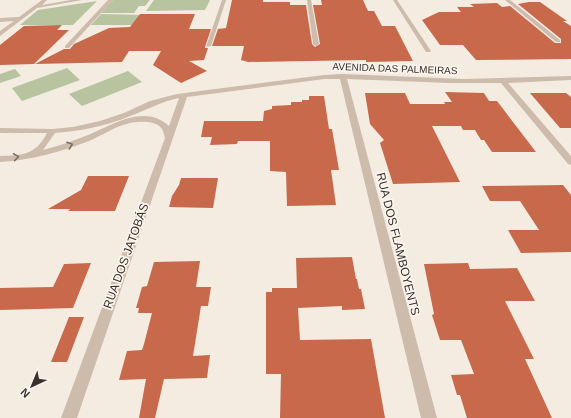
<svg xmlns="http://www.w3.org/2000/svg" width="571" height="418" font-family="Helvetica,sans-serif">
  <style>
    .green { fill: #b8c4a0 }
    .building { fill: #c8694b }
    .lines { fill: none; stroke-linecap: round; stroke-linejoin: round }
    .minor { fill: #cdbbac; fill-rule: evenodd }
    .oneway { stroke: #7d6f65 }
    .labels { text-anchor: middle; stroke-width: 3.5; stroke-linejoin: round; paint-order: stroke }
    .far-street-label { font-size: 10px; fill: #3b302b; stroke: #fbf5ee }
    .street-label { font-size: 12px; fill: #3b302b; stroke: #fbf5ee }
  </style>
  <rect width="100%" height="100%" fill="#f4ebe1"/>
  <g class="green">
    <path d="M113 0H150L145 6H139L134 13H101Z"/>
    <path d="M154 0H210L205 10 146 11Z"/>
    <path d="M97 1 73 25H20L38 10Z"/>
    <path d="M101 14 144 15 136 25H91Z"/>
    <path d="M67 68 80 80 22 101 12 88Z"/>
    <path d="M15 69 21 76 0 83V74Z"/>
    <path d="M128 71 142 82 82 106 69 94Z"/>
  </g>
  <g class="building">
    <path d="M232 0H263V2H290V5H306L312 44 315 47 320 44 313 5H322L321 0H363L368 11H374L382 26H395L413 61 366 62V60L248 62 241 60 244 46H212L218 29 226 28Z"/>
    <path d="M529 2H540L567 21H563L571 26V59L476 60 463 45H440L422 20 439 12H461L457 7H474L470 4 497 3 502 7 510 6 555 43H561V39L518 4Z"/>
    <path d="M140 14H195L189 29H211L205 47V48H208L204 60 189 61 207 71 181 83 153 65 161 51H129L122 62 35 64 64 49H70L74 44 109 28 130 27Z"/>
    <path d="M62 25 57 30H69L34 64 0 65V45L24 26Z"/>
    <path d="M445 92 484 93 489 101H497L536 152H492L484 140H481L475 130H463L461 126H432L460 182 393 184 380 143 384 140 370 124 365 93H405L410 104H445L444 102H452Z"/>
    <path d="M530 93H566L571 97V128H560Z"/>
    <path d="M309 96H324L329 129H332L339 170H331L336 205 287 206 286 172 270 171V141H238L237 144 210 145 212 137H201L204 121H263L264 111 272 109V106L291 105V102H302V100H309Z"/>
    <path d="M88 176H129L115 211H68L70 209H48L81 190Z"/>
    <path d="M181 178H218L213 208 169 207 172 196 179 185Z"/>
    <path d="M563 185 571 195V252L521 253 508 230H539L520 201H490L482 186Z"/>
    <path d="M352 257 356 279H357L359 289H361L365 309 342 310V306L298 308 300 340 371 339 385 418H280L281 374H266V292H272V288H297L296 258Z"/>
    <path d="M200 261 196 287H211L208 306H201L193 356 210 355 207 378 164 379 155 418H139L146 379 119 380 127 351 142 350 144 344 152 313H138L139 308H136L142 287 147 286 154 262Z"/>
    <path d="M91 263 73 308 0 310V288L53 287 64 264Z"/>
    <path d="M468 263 470 269 517 268 535 301H505L534 359H525L552 418H467L460 395H457L451 375 474 374 461 340H440L432 315 434 314 424 264Z"/>
    <path d="M69 317H84L67 362H51Z"/>
  </g>
  <g class="lines">
    <g class="minor">
      <path d="M42 0H47L42 5 71 0H82L37 8 0 36V31L14 21 0 22V18L19 17Z"/>
      <path d="M108 0H113L69 48H65V46Z"/>
      <path d="M222 0H226L211 46 206 47Z"/>
      <path d="M307 0H311L319 44 316 46 313 44Z"/>
      <path d="M393 0H397L431 51 430 52H426Z"/>
      <path d="M505 0H510L560 40V42H556Z"/>
      <path d="M343 74 464 79 571 76V80L508 83 571 156V165L568 164 501 83H449L347 79 437 418H421L340 79H324L187 97 77 418H61L165 138C164 136 164 132 162 129 158 122 145 121 137 122 120 123 105 134 89 141 60 152 31 160 0 162V156C22 155 35 156 47 133H0V128L52 129 73 127 100 121 124 113 150 101 177 94 324 75ZM179 98 169 126C145 103 112 125 88 135 73 141 59 146 43 150L55 133C80 131 107 126 130 116 147 110 162 101 179 98Z"/>
    </g>
  </g>
  <defs><path id="oneway-chevron" d="M-2-3.5L2.5 0L-2 3.5" fill="none" stroke-width="1.6" stroke-linecap="round" stroke-linejoin="round"/></defs>
  <g class="oneway">
    <use href="#oneway-chevron" transform="translate(70 145) rotate(-19)"/>
    <use href="#oneway-chevron" transform="translate(16 157) rotate(-8)"/>
  </g>
  <g class="labels">
    <g class="far-street-label">
      <text transform="translate(395 68) rotate(2)" y="4">AVENIDA DAS PALMEIRAS</text>
    </g>
    <g class="street-label">
      <text transform="translate(398 244) rotate(76)" y="4">RUA DOS FLAMBOYENTS</text>
      <text transform="translate(126 256) rotate(-70)" y="4">RUA DOS JATOBÁS</text>
    </g>
  </g>
  <g transform="translate(32 386) rotate(224)" stroke="#fbf5ee" stroke-width="3" paint-order="stroke">
  <path d="M0-3L7 15L0 10L-7 15Z" fill="#3b302b"/>
  <text y="-6" font-size="11" font-weight="bold" text-anchor="middle" fill="#3b302b">N</text>
  </g>
</svg>
